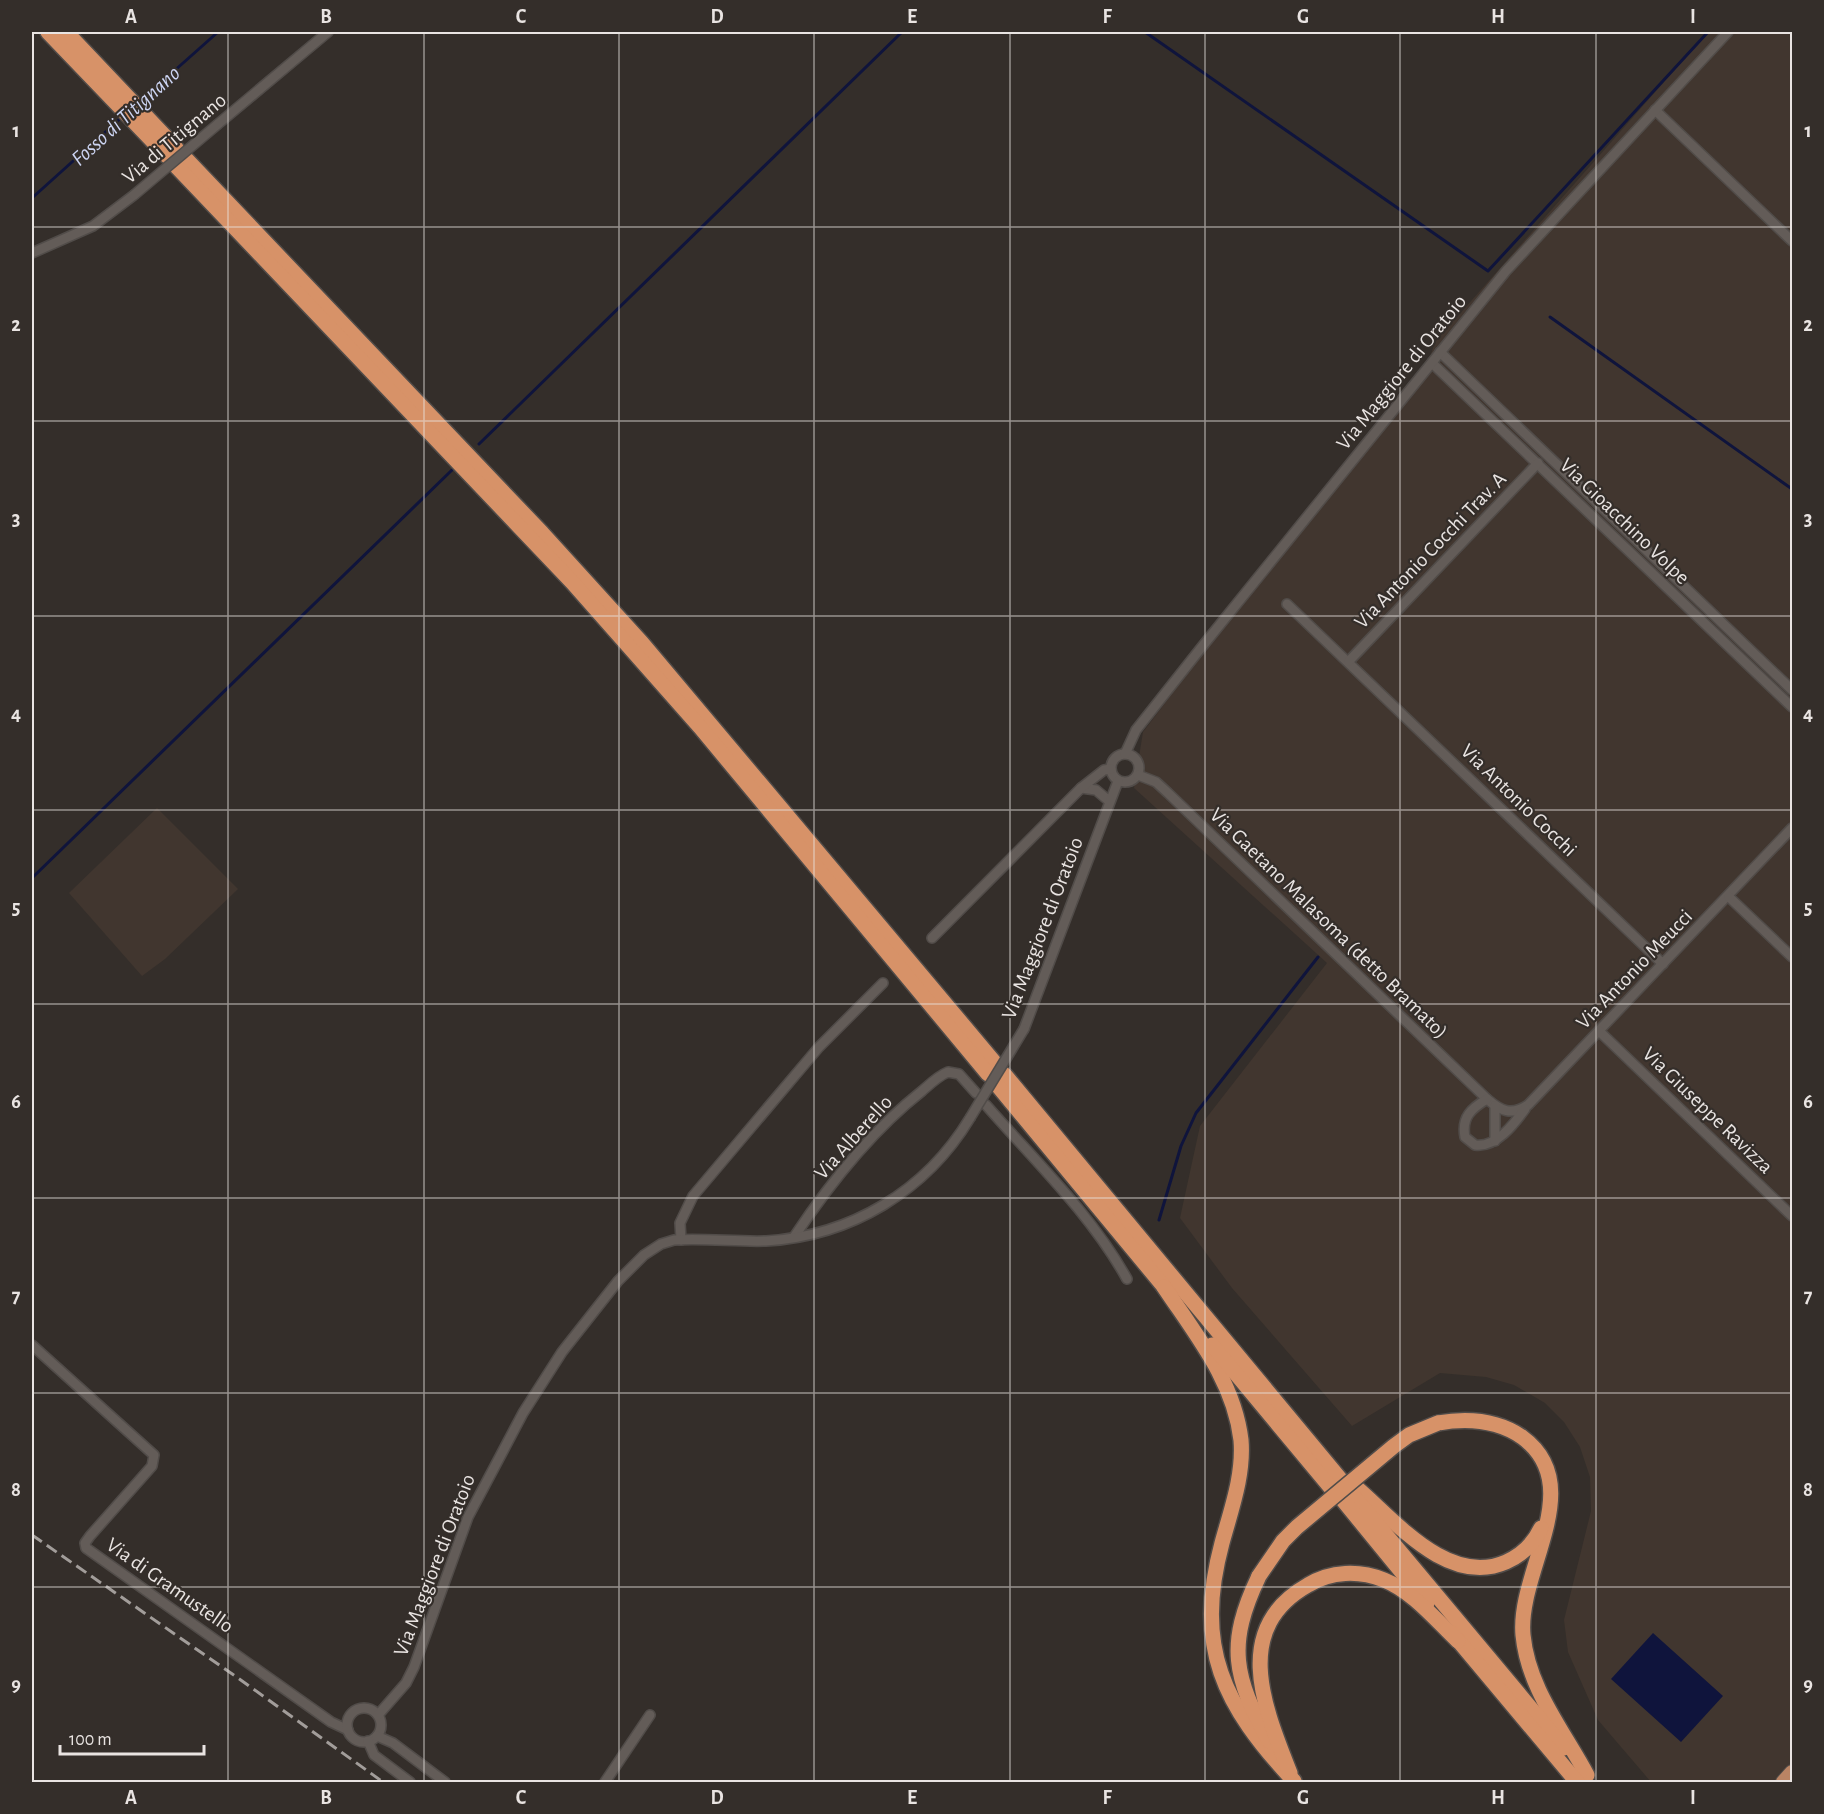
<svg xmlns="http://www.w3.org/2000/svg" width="1824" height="1814" font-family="'Alegreya Sans',sans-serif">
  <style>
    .built { fill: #41362f }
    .water { fill: #0f143c }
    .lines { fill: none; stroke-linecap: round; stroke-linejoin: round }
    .stream { stroke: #0f143c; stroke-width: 3 }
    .minor-casing { stroke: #514c49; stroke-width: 12 }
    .primary-casing { stroke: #514c49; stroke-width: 16 }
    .trunk-casing { stroke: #514c49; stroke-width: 18 }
    .minor { stroke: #635c58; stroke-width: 9 }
    .primary { stroke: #ba8464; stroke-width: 14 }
    .trunk { stroke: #d79268; stroke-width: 15 }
    .rail { stroke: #a29d9a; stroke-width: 3; stroke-dasharray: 12 6; stroke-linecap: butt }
    .minor-bridge-casing { stroke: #514c49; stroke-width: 12; stroke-linecap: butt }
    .trunk-bridge-casing { stroke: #514c49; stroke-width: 18; stroke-linecap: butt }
    .minor-bridge { stroke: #635c58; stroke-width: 9 }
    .trunk-bridge { stroke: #d79268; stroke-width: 15 }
    .grid { fill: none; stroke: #e9e4e2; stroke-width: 1.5; stroke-opacity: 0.55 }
    .labels { text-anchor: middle; stroke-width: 4.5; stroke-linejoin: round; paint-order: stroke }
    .street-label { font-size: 21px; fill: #e9e4e2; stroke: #342e2a }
    .water-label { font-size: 22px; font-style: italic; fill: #cdd5f3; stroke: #342e2a }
    .neatline { fill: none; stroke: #e9e4e2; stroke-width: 2 }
    .grid-label { font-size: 20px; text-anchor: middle; font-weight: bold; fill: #e9e4e2 }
  </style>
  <rect width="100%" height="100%" fill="#342e2a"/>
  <g class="built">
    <path d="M1708 32H1792V1782H1651L1598 1720 1568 1652 1564 1620 1591 1511 1590 1477 1580 1447 1564 1422 1545 1403 1514 1385 1486 1377 1440 1373 1352 1426 1232 1288 1180 1218 1200 1126 1327 963 1134 788 1143 732 1203 653 1422 381 1435 342Z"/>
    <path d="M157 808 238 889 165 959 142 976 69 893Z"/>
  </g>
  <path class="water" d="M1653 1633 1723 1696 1681 1742 1611 1679Z"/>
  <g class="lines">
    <g class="stream">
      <path d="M1145 32 1488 271 1708 32"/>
      <path d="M138 103 218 32"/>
      <path d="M32 198 122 117"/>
      <path d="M1550 317 1792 489"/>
      <path d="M479 444 902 32"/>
      <path d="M32 878 452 470"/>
      <path d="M1159 1220 1181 1146 1196 1113 1318 957"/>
    </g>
    <defs>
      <g id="minor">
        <path d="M1655 110 1792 241"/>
        <path d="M218 124 328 32"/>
        <path d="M32 253 93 226 134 195"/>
        <path d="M1440 352 1792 690"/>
        <path d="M1432 363 1792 707"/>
        <path d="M1287 604 1663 964"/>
        <path d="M1349 661 1538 463"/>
        <circle cx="1125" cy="768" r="14"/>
        <path d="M1125 754 1136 730 1201 648 1506 271 1728 32"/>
        <path d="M1138 775 1156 782 1168 793 1487 1099C1501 1111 1511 1116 1528 1105L1792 828"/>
        <path d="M1081 788 1096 790 1109 801"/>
        <path d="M1729 897 1792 957"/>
        <path d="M932 938 1081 788 1104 770 1111 769"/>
        <path d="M1024 1029 1118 781"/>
        <path d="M1599 1031 1792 1216"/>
        <path d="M1487 1099C1472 1108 1461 1117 1465 1137L1475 1145C1496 1148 1514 1124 1525 1109"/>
        <path d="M986 1105C1035 1161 1091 1214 1127 1279"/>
        <path d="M1495 1141V1106"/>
        <path d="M794 1237C830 1183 871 1131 922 1091 930 1084 938 1076 948 1072L959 1074 976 1093"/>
        <path d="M681 1240 680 1223 693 1196 819 1047 883 983"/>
        <path d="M32 1345 154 1455 152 1466 90 1536 85 1543 86 1548 331 1722 348 1730"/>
        <circle cx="364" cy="1725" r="17"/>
        <path d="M378 1715 406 1683 414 1667 468 1517 523 1413 562 1352 618 1281 644 1255 661 1244 674 1240C705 1238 736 1242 766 1241 851 1236 926 1191 970 1118"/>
        <path d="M377 1736 393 1743 445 1782"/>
        <path d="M368 1741 374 1755 410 1782"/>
        <path d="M605 1782 650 1715"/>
      </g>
      <path id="primary" d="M1783 1782 1792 1772"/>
      <g id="trunk">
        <path d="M48 32 167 156"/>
        <path d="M66 32 176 148"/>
        <path d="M187 160 542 533 642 643 995 1063"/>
        <path d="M177 167 572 582 700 727 988 1074"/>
        <path d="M1005 1075 1341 1480"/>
        <path d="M998 1086 1170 1294"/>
        <path d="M1164 1287C1196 1335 1234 1381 1241 1440 1244 1475 1231 1510 1222 1543 1194 1647 1223 1705 1294 1781"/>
        <path d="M1212 1345 1331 1488"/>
        <path d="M1438 1423C1467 1418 1497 1420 1522 1437 1589 1486 1517 1571 1523 1635 1528 1688 1563 1730 1587 1775"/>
        <path d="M1358 1489C1396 1522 1449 1587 1506 1562 1522 1555 1533 1545 1541 1528"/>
        <path d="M1351 1493 1564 1748"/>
        <path d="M1342 1499 1427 1603"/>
        <path d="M1259 1576C1226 1645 1234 1677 1269 1741"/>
        <path d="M1452 1633 1577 1782"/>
        <path d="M1290 1773C1265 1709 1230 1629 1308 1585 1331 1571 1359 1570 1384 1580 1412 1591 1436 1620 1458 1641"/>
      </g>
    </defs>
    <use href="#minor" class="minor-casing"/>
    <use href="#primary" class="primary-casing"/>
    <use href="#trunk" class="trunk-casing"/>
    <use href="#minor" class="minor"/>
    <use href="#primary" class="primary"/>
    <use href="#trunk" class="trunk"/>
    <path class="rail" d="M32 1535 238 1678 383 1782"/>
    <defs>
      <g id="minor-bridge">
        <path d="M134 195 218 124"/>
        <path d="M970 1118 1024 1029"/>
      </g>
      <path id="trunk-bridge" d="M1259 1576 1283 1541 1297 1527 1394 1446 1409 1435 1438 1423"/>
    </defs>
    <use href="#minor-bridge" class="minor-bridge-casing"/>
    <use href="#trunk-bridge" class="trunk-bridge-casing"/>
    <use href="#minor-bridge" class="minor-bridge"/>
    <use href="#trunk-bridge" class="trunk-bridge"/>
  </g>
  <path class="grid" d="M228 32V1782M424 32V1782M619 32V1782M814 32V1782M1010 32V1782M1205 32V1782M1400 32V1782M1596 32V1782M32 227H1792M32 421H1792M32 616H1792M32 810H1792M32 1004H1792M32 1198H1792M32 1393H1792M32 1587H1792"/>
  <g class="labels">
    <g class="street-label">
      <text transform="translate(174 138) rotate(-40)" y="7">Via di Titignano</text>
      <text transform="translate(1401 372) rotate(-51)" y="7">Via Maggiore di Oratoio</text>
      <text transform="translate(1625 521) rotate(44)" y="7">Via Gioacchino Volpe</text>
      <text transform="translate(1430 550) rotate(-46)" y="7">Via Antonio Cocchi Trav. A</text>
      <text transform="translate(1519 800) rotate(44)" y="7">Via Antonio Cocchi</text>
      <text transform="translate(1329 923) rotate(44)" y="7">Via Gaetano Malasoma (detto Bramato)</text>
      <text transform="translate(1042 928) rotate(-69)" y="7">Via Maggiore di Oratoio</text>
      <text transform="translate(1634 969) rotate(-46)" y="7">Via Antonio Meucci</text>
      <text transform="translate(1708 1110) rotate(44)" y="7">Via Giuseppe Ravizza</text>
      <text transform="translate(853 1137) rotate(-48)" y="7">Via Alberello</text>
      <text transform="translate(434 1565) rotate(-69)" y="7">Via Maggiore di Oratoio</text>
      <text transform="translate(170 1585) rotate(35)" y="7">Via di Gramustello</text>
    </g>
    <g class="water-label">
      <text transform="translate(125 115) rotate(-42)" y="8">Fosso di Titignano</text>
    </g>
  </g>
  <rect width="1824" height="1814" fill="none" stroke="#342e2a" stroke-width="66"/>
  <path d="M60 1745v9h144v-9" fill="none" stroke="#e9e4e2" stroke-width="3"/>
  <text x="69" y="1745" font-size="18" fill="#e9e4e2" stroke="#342e2a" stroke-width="4.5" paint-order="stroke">100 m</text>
  <rect x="33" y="33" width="1758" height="1748" class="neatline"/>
  <g class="grid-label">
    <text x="131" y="23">A</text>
    <text x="326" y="23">B</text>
    <text x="521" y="23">C</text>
    <text x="717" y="23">D</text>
    <text x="912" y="23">E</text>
    <text x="1107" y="23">F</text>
    <text x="1303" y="23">G</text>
    <text x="1498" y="23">H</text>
    <text x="1693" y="23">I</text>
    <text x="16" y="137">1</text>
    <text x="1808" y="137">1</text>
    <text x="16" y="331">2</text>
    <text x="1808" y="331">2</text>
    <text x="16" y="525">3</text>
    <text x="1808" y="525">3</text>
    <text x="16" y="720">4</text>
    <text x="1808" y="720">4</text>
    <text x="16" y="914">5</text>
    <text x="1808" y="914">5</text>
    <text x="16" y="1108">6</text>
    <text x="1808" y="1108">6</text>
    <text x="16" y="1302">7</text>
    <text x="1808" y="1302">7</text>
    <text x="16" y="1496">8</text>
    <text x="1808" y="1496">8</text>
    <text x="16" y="1691">9</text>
    <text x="1808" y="1691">9</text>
    <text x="131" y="1804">A</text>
    <text x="326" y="1804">B</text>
    <text x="521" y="1804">C</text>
    <text x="717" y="1804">D</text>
    <text x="912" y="1804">E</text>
    <text x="1107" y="1804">F</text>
    <text x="1303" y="1804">G</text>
    <text x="1498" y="1804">H</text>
    <text x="1693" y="1804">I</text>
  </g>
</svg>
